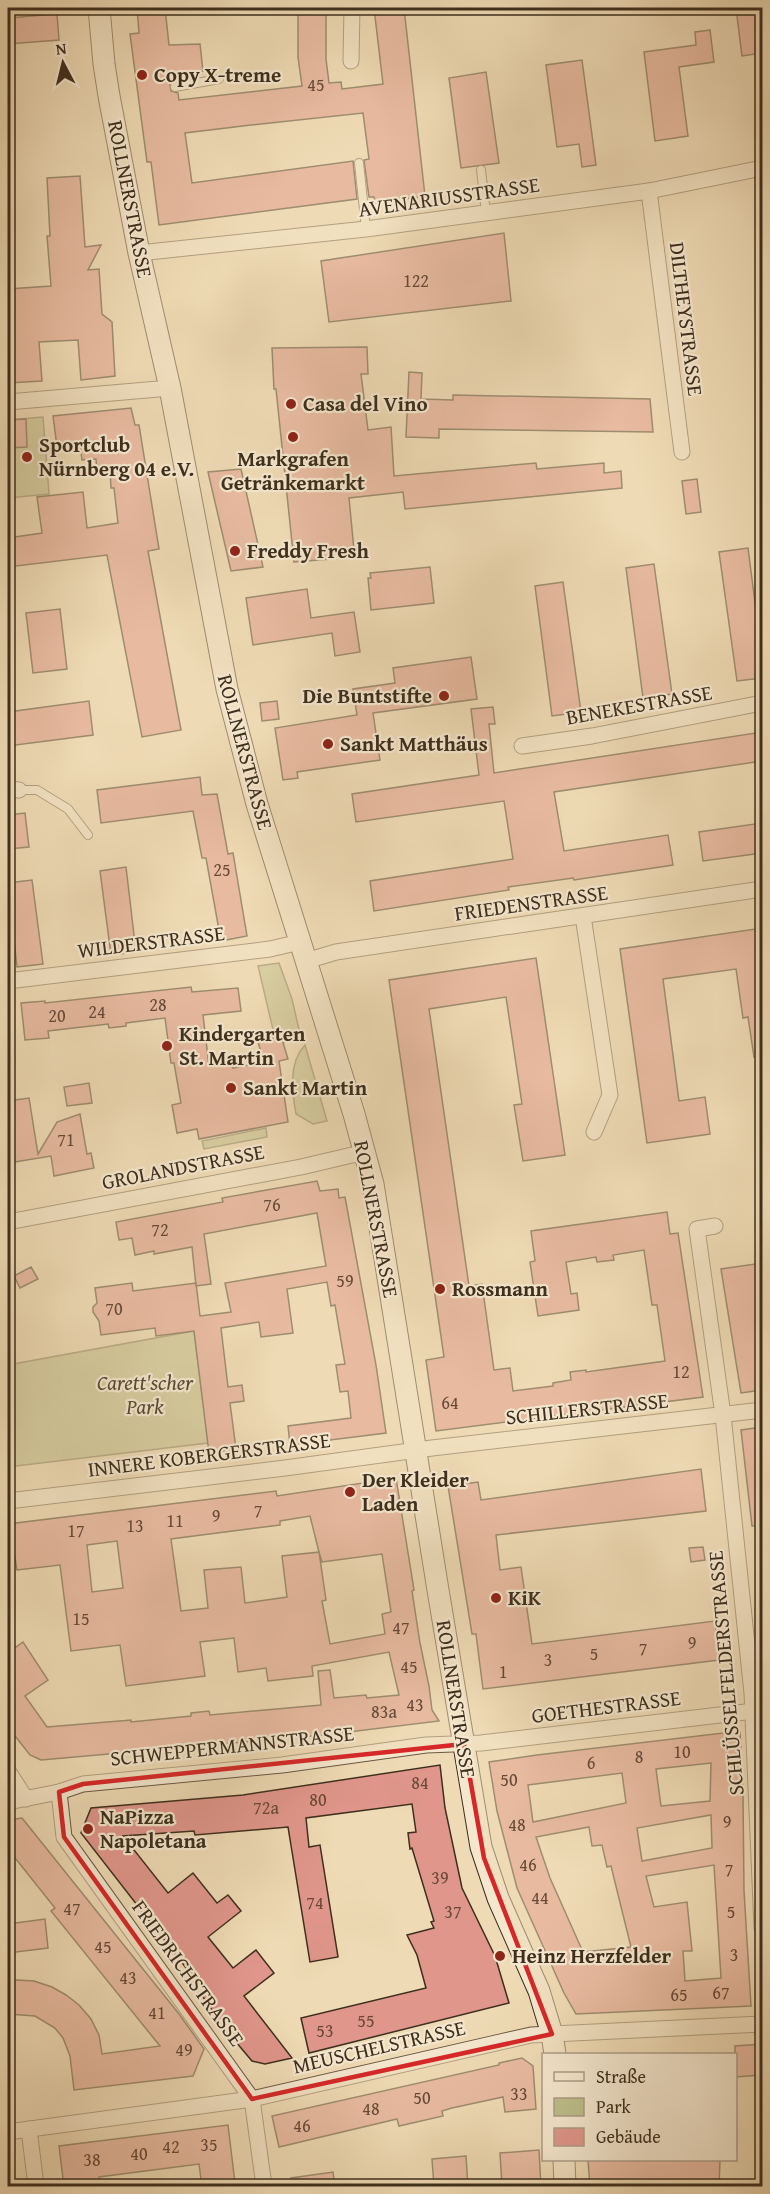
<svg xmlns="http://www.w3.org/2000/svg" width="770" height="2194" font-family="'Gentium Book Plus',serif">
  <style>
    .green { fill: #bcbe8a; stroke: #7c7654; stroke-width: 1.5 }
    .building { fill: #e0968b; stroke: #3d2f1d; stroke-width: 1.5; fill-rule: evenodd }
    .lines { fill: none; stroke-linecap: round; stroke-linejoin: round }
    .lane-casing { stroke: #695a43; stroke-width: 10 }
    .street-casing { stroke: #695a43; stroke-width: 17 }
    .secondary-casing { stroke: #3d2f1d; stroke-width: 23 }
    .lane { stroke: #f4e7ce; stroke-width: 8 }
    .street { stroke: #f4e7ce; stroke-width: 15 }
    .secondary { stroke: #f4e7ce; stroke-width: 21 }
    .marked { fill: none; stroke: #d62828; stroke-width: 4.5; stroke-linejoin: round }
    .poi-dot { fill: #8f2418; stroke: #f4e7ce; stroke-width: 2 }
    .labels { text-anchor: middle; stroke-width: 4.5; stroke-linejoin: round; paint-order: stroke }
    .number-label { font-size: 18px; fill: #664938 }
    .poi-label { font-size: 21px; font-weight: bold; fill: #3d2f1d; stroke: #f4e7ce; text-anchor: start }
    .street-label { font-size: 21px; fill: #3d2f1d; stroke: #f4e7ce }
    .park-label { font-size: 21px; font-style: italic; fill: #564c33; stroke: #f4e7ce }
  </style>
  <rect width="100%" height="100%" fill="#eedab4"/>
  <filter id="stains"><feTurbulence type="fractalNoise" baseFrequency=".00333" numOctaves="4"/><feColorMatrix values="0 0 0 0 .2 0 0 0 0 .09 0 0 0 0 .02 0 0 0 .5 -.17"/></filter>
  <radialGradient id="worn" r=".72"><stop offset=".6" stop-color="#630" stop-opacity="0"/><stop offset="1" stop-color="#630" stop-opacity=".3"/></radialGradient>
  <g class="green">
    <path d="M43 417 49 494 8 498V420Z"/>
    <path d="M279 963 292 999 301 1038 283 1043 275 1038 258 966Z"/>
    <path d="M305 1045 327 1121 313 1124 296 1114C292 1092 288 1063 305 1045Z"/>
    <path d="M266 1128 267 1137 204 1149 202 1141Z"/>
    <path d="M194 1331 208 1443 8 1467V1365Z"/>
  </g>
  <g class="building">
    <path d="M137 8H165L169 45 200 44 203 71 175 73 176 81 170 84 171 91 178 93 179 100 302 86 298 57V9H326V59L329 83 341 82 342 89 383 84 374 8H404L425 196 375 203 374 197H369L364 160 369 159 363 113 251 125 185 133 192 183 353 161 357 199 159 225 151 162H147L130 34 139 33Z"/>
    <path d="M736 8H762V53L742 56Z"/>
    <path d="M57 14 59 40 8 44V18Z"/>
    <path d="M710 30 714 62 679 67 688 136 655 141 644 52 696 45 695 32Z"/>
    <path d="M582 60 596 165 582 167 579 144 557 147 546 65Z"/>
    <path d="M486 72 499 163 461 168 449 78Z"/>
    <path d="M80 176 85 247 101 245 88 270 99 269 102 314 112 322 115 376 81 380 78 340 39 342 42 381 8 383V289L51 286 47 236H50L47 178Z"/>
    <path d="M504 233 511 301 329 322 321 261Z"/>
    <path d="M367 347 368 374H361L368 430 391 427 394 476 536 463 537 469 604 463V473L621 471 622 488 405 509 403 492 349 498 354 550 330 553 331 559 294 562 276 389H274L272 348Z"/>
    <path d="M409 372 422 373 421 399 453 400V395L650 399 653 432 439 429V438L406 437Z"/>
    <path d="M131 408 135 425H139L159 549 148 551 181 730 142 737 107 555 8 567V538L42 533 37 497 83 492 87 528 118 523 114 488H111L110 471 97 472 96 459 82 460 80 445 57 447 53 416Z"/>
    <path d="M26 419 27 447 8 448V420Z"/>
    <path d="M241 469 263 567 231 571 208 472Z"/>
    <path d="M697 479 701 512 686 514 682 481Z"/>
    <path d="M748 548 762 657V678L737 681 719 552Z"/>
    <path d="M654 564 672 694 643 698 626 568Z"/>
    <path d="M430 567 434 603 371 610 368 578H371L370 573Z"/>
    <path d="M563 582 581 712 552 716 535 586Z"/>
    <path d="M307 589 311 618 354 612 360 652 335 656 332 633 253 645 246 598Z"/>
    <path d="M60 609 67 669 33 673 26 613Z"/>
    <path d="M471 657 477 699 373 713 380 760 297 772 298 778 283 780 275 728 357 715 353 689 395 683 393 668Z"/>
    <path d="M89 701 93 735 8 746V712Z"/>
    <path d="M277 701 279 719 262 721 260 703Z"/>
    <path d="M493 707 495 724H489L494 773 762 732V761L554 792 564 851 668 835 673 865 574 880 573 878 508 887 509 890 374 911 370 881 513 859 504 801 356 822 352 794 479 775 471 709Z"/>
    <path d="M200 777 202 795 217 794 228 854 233 853 247 936 221 941 206 858H202L193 811 101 823 97 790Z"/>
    <path d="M25 813 29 847 8 849V815Z"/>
    <path d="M762 823V853L703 861 699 832Z"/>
    <path d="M126 867 136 952 111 955 100 871Z"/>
    <path d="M32 880 43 964 17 967 8 883Z"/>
    <path d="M762 928V1056L754 1057 748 1017 743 1018 736 969 663 979 679 1101 705 1097 710 1134 647 1143 620 949Z"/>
    <path d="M536 958 565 1155 523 1161 514 1105 522 1104 506 997 429 1009 469 1286 482 1284 494 1370 510 1368 513 1391 553 1386V1383L571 1380 570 1372 586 1370V1372L665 1361 657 1305H652L644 1250 613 1255 614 1260 597 1262 596 1257 566 1262 571 1294 577 1293 579 1310 538 1316 530 1262 535 1261 531 1231 667 1212 670 1234 678 1233 703 1397 436 1431 426 1360 444 1357 389 980Z"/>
    <path d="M191 987 192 992 238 988 241 1011 203 1015 209 1066 232 1061 233 1068 264 1062 258 1042 281 1036 288 1059 279 1061 288 1122 199 1139 197 1129 177 1133 172 1105 181 1103 174 1063H171L165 1018 126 1023V1026L109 1028 108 1024 48 1031 49 1038 25 1040 21 1003 45 1001V1003Z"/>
    <path d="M89 1083 92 1103 67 1106 64 1087Z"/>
    <path d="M29 1098 38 1154 57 1122 80 1114 87 1154 91 1153 94 1168 54 1176 51 1156 8 1163V1101Z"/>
    <path d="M317 1181 320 1191 338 1189 339 1198 345 1197 376 1365 386 1433 290 1445 288 1426 351 1418 348 1391 340 1392 336 1365 345 1364 335 1305 331 1306 327 1282 287 1289 293 1333 261 1337 259 1322 221 1328 228 1387 242 1385 244 1401 230 1403 236 1449 209 1453 194 1331 156 1336 155 1328 101 1335 99 1321 93 1312V1307L97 1303 95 1288 132 1283 133 1291 196 1283 200 1316 231 1312 225 1283 326 1266 317 1213 204 1234 211 1284 196 1286 192 1247 154 1254V1251L135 1255 132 1238 119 1240 116 1222 223 1202 222 1198Z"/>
    <path d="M762 1263V1390L741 1393 721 1269Z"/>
    <path d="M31 1267 38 1279 20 1288 14 1276Z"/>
    <path d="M762 1427V1525L752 1526 741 1430Z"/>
    <path d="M701 1469 706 1511 496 1535 500 1570 521 1567 532 1644 715 1621 719 1660 483 1689 476 1634H472L448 1486 478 1482 481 1500Z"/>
    <path d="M396 1478 414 1590 412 1591 420 1643 429 1686 432 1710 439 1721 324 1735 41 1760 30 1755 8 1727V1653L23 1642 48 1680 25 1696 47 1727 131 1720V1722L191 1716V1713L209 1711 210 1715 321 1705 318 1671 330 1670 334 1698 366 1695 367 1698 399 1695 389 1652 312 1666 313 1676 268 1681 266 1668 238 1672 234 1638 200 1642 205 1676 126 1686 120 1645 71 1651 60 1565 17 1570 15 1557 8 1558V1524L276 1491 277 1496ZM310 1516 319 1552 282 1556 287 1597 245 1603 241 1567 204 1570 208 1608 181 1611 171 1539 280 1525V1521ZM117 1541 123 1588 92 1592 87 1545ZM319 1552 322 1562 382 1554 391 1612 382 1614 385 1634 330 1644 322 1601 326 1600Z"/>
    <path d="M703 1547 705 1560 691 1562 689 1548Z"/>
    <path d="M740 1731 743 1795 744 1891 751 2006 576 2014 564 1993 517 1888 497 1811 489 1762 537 1755ZM711 1763 710 1801 661 1806 656 1769ZM622 1773 626 1803 533 1822 528 1785ZM711 1815 712 1848 642 1861 637 1828ZM589 1827 592 1846 602 1845 607 1867 611 1866 631 1947 583 1952 550 1878 536 1837ZM714 1865 721 1978 685 1981 683 1951H692L687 1902 654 1907 646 1876Z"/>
    <path d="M440 1765 445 1808 462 1888 495 1956 509 2003 309 2053 301 2018 426 1988 417 1955 407 1935 434 1928 431 1922 434 1921 412 1848 410 1849 408 1833 416 1832 412 1804 306 1818 309 1847 320 1845 338 1957 310 1962 288 1827 195 1835 194 1831 123 1836 168 1893 193 1873 217 1903 228 1895 241 1911 208 1937 233 1968 256 1950 274 1973 244 1996 292 2058 265 2064 252 2061 225 2029 201 1994 204 1991 81 1833 91 1808 243 1795Z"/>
    <path d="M22 1818 179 2014 204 2049 193 2076 74 2090 70 2056 63 2038 55 2028 35 2016 8 2014V1982L17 1980 34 1981 52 1987 66 1995 79 2005 91 2019 99 2035 102 2054 160 2046 51 1911 55 1908 8 1849V1820Z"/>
    <path d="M45 1919 48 1948 8 1953V1924Z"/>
    <path d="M762 2044V2075L735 2077V2046Z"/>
    <path d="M522 2058 533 2066 536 2109 505 2112 503 2097 452 2108 442 2111 443 2116 399 2126 397 2119 279 2147 272 2116 499 2065V2063Z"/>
    <path d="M228 2125 235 2183 202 2187 199 2164 99 2177 100 2187H64L59 2146Z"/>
    <path d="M539 2150 541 2187H502L500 2153Z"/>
    <path d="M466 2156 468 2187H434L432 2159Z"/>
    <path d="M588 2160H720L719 2187H590Z"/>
    <path d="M333 2172 335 2187H291V2178Z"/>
  </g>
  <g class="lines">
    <defs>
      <g id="lane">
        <path d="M175 87 219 79"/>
        <path d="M359 163 366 229"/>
        <path d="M481 170 486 213"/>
        <path d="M19 790H37L68 809 88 835"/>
      </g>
      <g id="street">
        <path d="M351 61 352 8"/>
        <path d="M649 191 682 452"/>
        <path d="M139 253 366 229 649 191 762 168"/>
        <path d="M8 402 170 388"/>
        <path d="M522 746 592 736 762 703"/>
        <path d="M8 789 19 790"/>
        <path d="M583 916 610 1095 594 1132"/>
        <path d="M306 961 336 952 762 889"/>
        <path d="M8 981 270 949 300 942"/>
        <path d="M8 1222 301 1167 365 1152"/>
        <path d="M715 1226 697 1229 723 1415 752 1693 762 1928"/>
        <path d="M8 1501 285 1468 432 1448 762 1410"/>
        <path d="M8 1771 26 1799"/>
        <path d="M59 1792 64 1837 252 2099 264 2186"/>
        <path d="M8 1802 59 1792 83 1784 282 1765 426 1745 481 1743 754 1711"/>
        <path d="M29 2129 36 2186"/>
        <path d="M8 2132 252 2099 531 2035 762 2024"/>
      </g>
      <g id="secondary">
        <path d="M99 8 104 64 109 96 139 253 170 388 227 689 257 804 354 1114 373 1184 438 1590 481 1847 498 1898 539 1991 552 2034 555 2054"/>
        <path d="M564 2160 565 2186"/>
      </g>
    </defs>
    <use href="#lane" class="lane-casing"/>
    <use href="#street" class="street-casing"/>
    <use href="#secondary" class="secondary-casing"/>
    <use href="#lane" class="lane"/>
    <use href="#street" class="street"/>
    <use href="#secondary" class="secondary"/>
  </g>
  <path d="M0 0H770V2194H0ZM464 1744 484 1858 552 2034 252 2099 64 1837 59 1792 83 1784Z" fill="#eedab4" fill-opacity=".55" fill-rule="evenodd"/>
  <path class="marked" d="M464 1744 484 1858 552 2034 252 2099 64 1837 59 1792 83 1784Z"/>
  <g class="poi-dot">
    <circle cx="142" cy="75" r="6"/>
    <circle cx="291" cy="404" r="6"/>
    <circle cx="293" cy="437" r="6"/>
    <circle cx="27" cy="457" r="6"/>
    <circle cx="235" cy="551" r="6"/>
    <circle cx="444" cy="696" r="6"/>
    <circle cx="328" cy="744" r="6"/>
    <circle cx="167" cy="1046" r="6"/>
    <circle cx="231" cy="1088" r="6"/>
    <circle cx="440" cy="1289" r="6"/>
    <circle cx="350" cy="1492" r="6"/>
    <circle cx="496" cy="1598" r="6"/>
    <circle cx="88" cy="1829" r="6"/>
    <circle cx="500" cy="1956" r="6"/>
  </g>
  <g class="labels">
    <g class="number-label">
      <text x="316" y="91">45</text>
      <text x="416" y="287">122</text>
      <text x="222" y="876">25</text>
      <text x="158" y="1011">28</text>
      <text x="97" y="1018">24</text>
      <text x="57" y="1022">20</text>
      <text x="66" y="1146">71</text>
      <text x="272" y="1211">76</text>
      <text x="160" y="1236">72</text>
      <text x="345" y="1287">59</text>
      <text x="114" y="1315">70</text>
      <text x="681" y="1378">12</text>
      <text x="450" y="1409">64</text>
      <text x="258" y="1517">7</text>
      <text x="216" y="1522">9</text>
      <text x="175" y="1527">11</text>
      <text x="135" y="1532">13</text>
      <text x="76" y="1537">17</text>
      <text x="81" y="1625">15</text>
      <text x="401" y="1634">47</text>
      <text x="692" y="1649">9</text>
      <text x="643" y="1655">7</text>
      <text x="594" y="1660">5</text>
      <text x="548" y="1666">3</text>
      <text x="409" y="1673">45</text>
      <text x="503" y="1678">1</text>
      <text x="415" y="1711">43</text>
      <text x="384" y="1718">83a</text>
      <text x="682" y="1758">10</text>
      <text x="639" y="1763">8</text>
      <text x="591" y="1769">6</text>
      <text x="509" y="1786">50</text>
      <text x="420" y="1789">84</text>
      <text x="318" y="1806">80</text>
      <text x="266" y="1814">72a</text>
      <text x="727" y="1828">9</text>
      <text x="517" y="1831">48</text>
      <text x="528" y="1871">46</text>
      <text x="729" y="1876">7</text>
      <text x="440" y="1884">39</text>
      <text x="540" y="1904">44</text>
      <text x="315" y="1909">74</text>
      <text x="72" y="1915">47</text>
      <text x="453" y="1918">37</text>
      <text x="731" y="1918">5</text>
      <text x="103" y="1953">45</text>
      <text x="734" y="1961">3</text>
      <text x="128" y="1984">43</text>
      <text x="721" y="1999">67</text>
      <text x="679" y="2001">65</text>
      <text x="157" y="2019">41</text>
      <text x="366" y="2027">55</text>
      <text x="325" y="2037">53</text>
      <text x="184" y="2056">49</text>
      <text x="519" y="2100">33</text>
      <text x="422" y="2104">50</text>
      <text x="371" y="2115">48</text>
      <text x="302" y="2132">46</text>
      <text x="209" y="2151">35</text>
      <text x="171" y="2153">42</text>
      <text x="139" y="2160">40</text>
      <text x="92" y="2166">38</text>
    </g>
    <g class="poi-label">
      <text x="154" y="82">Copy X-treme</text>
      <text x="303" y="411">Casa del Vino</text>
      <text x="39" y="452">Sportclub<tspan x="39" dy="24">Nürnberg 04 e.V.</tspan></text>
      <text x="293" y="466" text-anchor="middle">Markgrafen<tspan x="293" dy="24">Getränkemarkt</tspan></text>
      <text x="247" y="558">Freddy Fresh</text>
      <text x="432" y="703" text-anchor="end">Die Buntstifte</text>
      <text x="340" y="751">Sankt Matthäus</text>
      <text x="179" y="1041">Kindergarten<tspan x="179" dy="24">St. Martin</tspan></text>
      <text x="243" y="1095">Sankt Martin</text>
      <text x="452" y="1296">Rossmann</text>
      <text x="362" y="1487">Der Kleider<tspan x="362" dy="24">Laden</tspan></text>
      <text x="508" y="1605">KiK</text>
      <text x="100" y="1824">NaPizza<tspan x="100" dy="24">Napoletana</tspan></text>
      <text x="512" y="1963">Heinz Herzfelder</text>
    </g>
    <g class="street-label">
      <text transform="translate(449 197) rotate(-8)" y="7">AVENARIUSSTRASSE</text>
      <text transform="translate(130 199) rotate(79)" y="7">ROLLNERSTRASSE</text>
      <text transform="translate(686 319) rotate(83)" y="7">DILTHEYSTRASSE</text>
      <text transform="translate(639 705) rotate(-10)" y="7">BENEKESTRASSE</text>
      <text transform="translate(245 752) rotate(75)" y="7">ROLLNERSTRASSE</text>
      <text transform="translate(531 903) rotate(-8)" y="7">FRIEDENSTRASSE</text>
      <text transform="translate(151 942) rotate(-7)" y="7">WILDERSTRASSE</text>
      <text transform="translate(183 1167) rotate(-11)" y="7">GROLANDSTRASSE</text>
      <text transform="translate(376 1219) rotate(79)" y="7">ROLLNERSTRASSE</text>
      <text transform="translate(587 1409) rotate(-6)" y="7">SCHILLERSTRASSE</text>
      <text transform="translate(209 1455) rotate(-7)" y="7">INNERE KOBERGERSTRASSE</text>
      <text transform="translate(726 1673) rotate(-95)" y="7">SCHLÜSSELFELDERSTRASSE</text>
      <text transform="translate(456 1699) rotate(81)" y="7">ROLLNERSTRASSE</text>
      <text transform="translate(606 1707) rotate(-7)" y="7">GOETHESTRASSE</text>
      <text transform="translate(232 1746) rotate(-6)" y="7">SCHWEPPERMANNSTRASSE</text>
      <text transform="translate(188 1973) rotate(54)" y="7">FRIEDRICHSTRASSE</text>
      <text transform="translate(379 2047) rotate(-13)" y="7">MEUSCHELSTRASSE</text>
    </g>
    <g class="park-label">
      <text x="145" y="1390">Carett'scher<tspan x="145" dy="24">Park</tspan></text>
    </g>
  </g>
  <rect width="770" height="2194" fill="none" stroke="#eedab4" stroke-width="30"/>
  <rect x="9" y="9" width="752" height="2176" fill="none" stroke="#3d2f1d" stroke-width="3"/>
  <rect x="15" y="15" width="740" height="2164" fill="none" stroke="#3d2f1d" stroke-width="1.5"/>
  <rect x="542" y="2053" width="195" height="108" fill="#f4e7ce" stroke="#ab9d87" stroke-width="1.5"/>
  <rect x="554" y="2072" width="30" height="9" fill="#f4e7ce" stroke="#ab9d87" stroke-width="1.5"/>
  <text x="596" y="2083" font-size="18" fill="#3d2f1d">Straße</text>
  <rect x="554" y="2098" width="30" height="18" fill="#bcbe8a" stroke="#ab9d87" stroke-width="1.5"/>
  <text x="596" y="2113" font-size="18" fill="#3d2f1d">Park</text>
  <rect x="554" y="2128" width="30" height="18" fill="#e0968b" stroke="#ab9d87" stroke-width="1.5"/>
  <text x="596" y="2143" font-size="18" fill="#3d2f1d">Gebäude</text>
  <g transform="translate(63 63) rotate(353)" stroke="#f4e7ce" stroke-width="4.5" paint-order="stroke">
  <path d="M0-4.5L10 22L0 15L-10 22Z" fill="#3d2f1d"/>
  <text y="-9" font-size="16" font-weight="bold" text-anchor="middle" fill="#3d2f1d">N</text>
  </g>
  <rect width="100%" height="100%" filter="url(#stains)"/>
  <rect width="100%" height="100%" fill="url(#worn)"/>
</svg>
